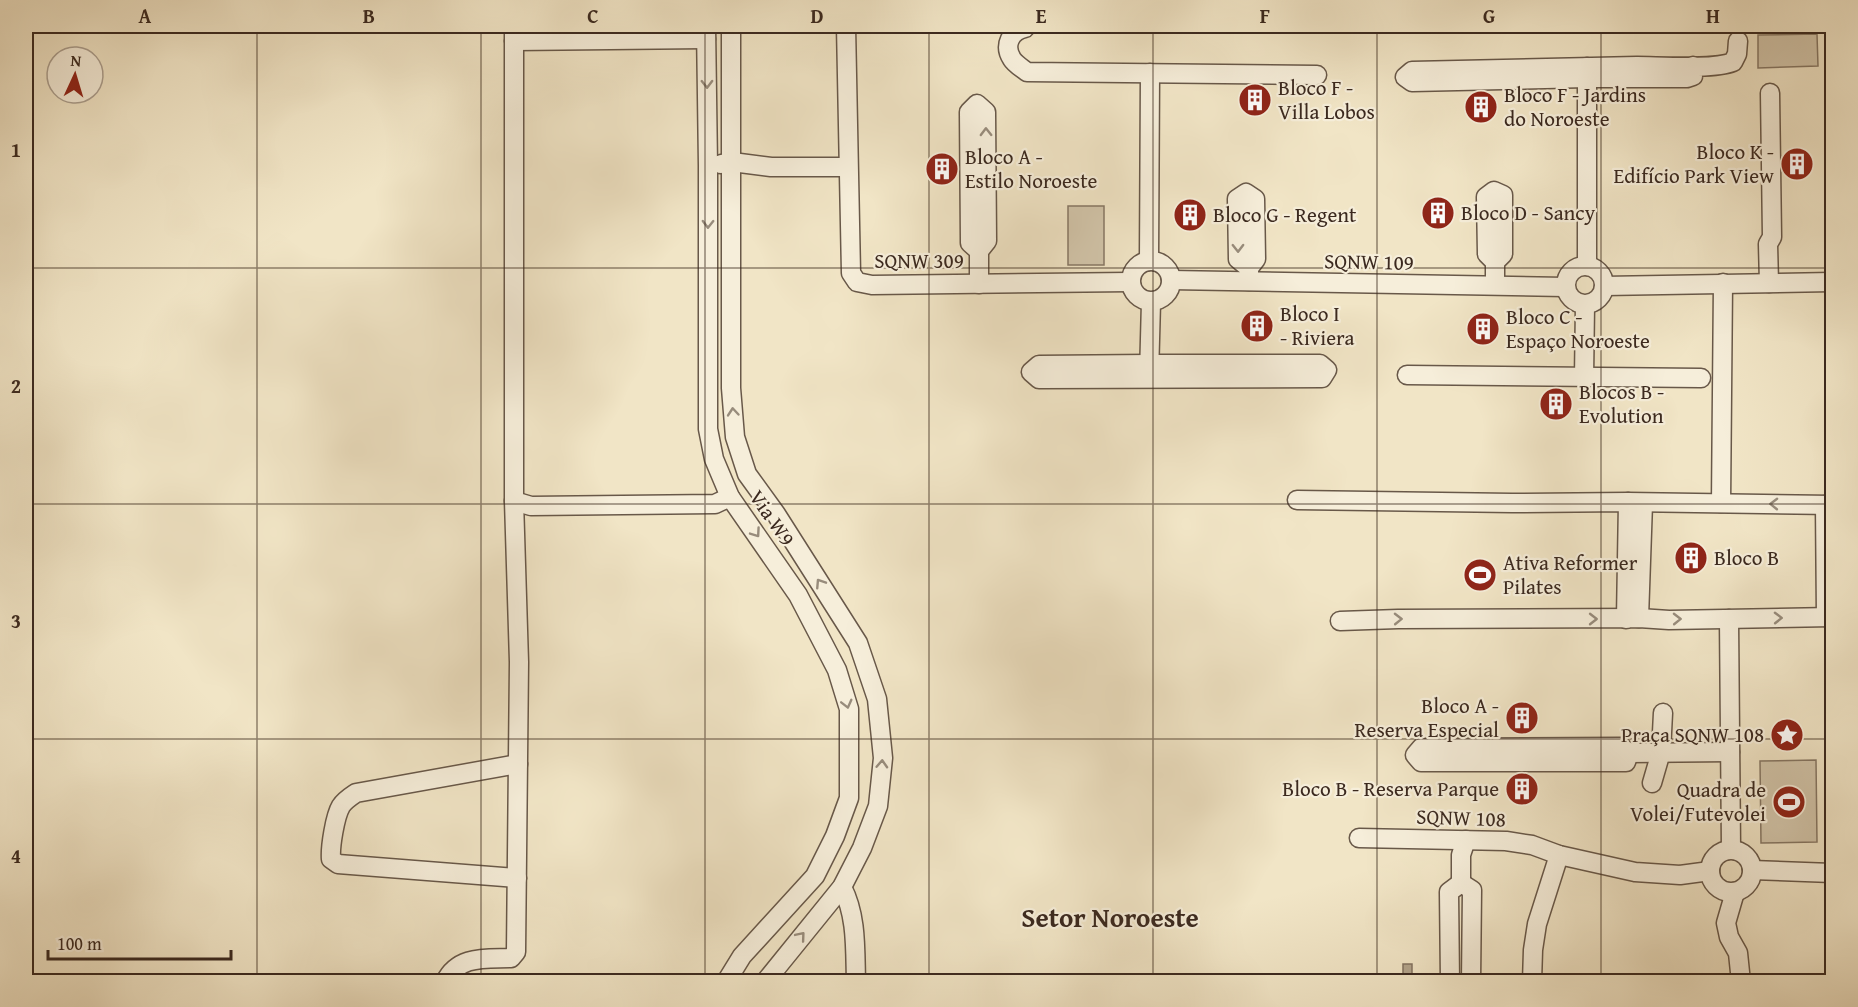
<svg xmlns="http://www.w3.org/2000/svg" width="1858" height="1007" font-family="'Gentium Book Plus',serif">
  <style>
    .pitch { fill: #d2c5aa; stroke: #867764; stroke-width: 1.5 }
    .water { fill: #b3a58d; stroke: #837361; stroke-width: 1.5 }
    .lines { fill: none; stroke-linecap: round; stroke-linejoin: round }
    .minor-casing { stroke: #685849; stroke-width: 21 }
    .minor { stroke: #f6eeda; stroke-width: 18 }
    .oneway { stroke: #988c7c }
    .grid { fill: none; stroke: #3b291f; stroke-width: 1.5; stroke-opacity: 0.55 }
    .labels { text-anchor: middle; stroke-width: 4.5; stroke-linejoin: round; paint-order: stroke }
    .poi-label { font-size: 21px; fill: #3b291f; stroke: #f6eeda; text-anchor: start }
    .street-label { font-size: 21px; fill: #3b291f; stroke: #f6eeda }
    .district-label { font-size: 27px; font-weight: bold; fill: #3b291f; stroke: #f6eeda }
    .neatline { fill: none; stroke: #3b291f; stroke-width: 2 }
    .grid-label { font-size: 20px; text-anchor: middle; font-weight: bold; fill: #3b291f }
  </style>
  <rect width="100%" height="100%" fill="#f1e5c6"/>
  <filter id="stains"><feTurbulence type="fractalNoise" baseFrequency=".00333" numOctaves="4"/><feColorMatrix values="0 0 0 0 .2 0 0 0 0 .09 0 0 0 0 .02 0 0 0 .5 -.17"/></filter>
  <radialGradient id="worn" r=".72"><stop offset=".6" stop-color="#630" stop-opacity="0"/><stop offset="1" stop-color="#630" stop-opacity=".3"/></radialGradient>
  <g class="pitch">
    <path d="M1817 34 1818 66 1758 68V35Z"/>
    <rect x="1068" y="206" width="36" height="59"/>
    <path d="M1816 760 1817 842 1761 843 1760 761Z"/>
  </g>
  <rect class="water" x="1403" y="964" width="9" height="17"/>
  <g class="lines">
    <defs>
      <g id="minor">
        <path d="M706 26 708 166V429L714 459 730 497 798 595 837 670 849 709V798L835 836 815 876 742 956 726 982"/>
        <path d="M731 26V388L735 437 747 474 776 514 858 643 877 699 883 758 878 806 862 848 842 887 765 982"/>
        <path d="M846 26 851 273 857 282 872 285 1130 282"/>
        <path d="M1025 28C1011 31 1003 45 1012 59 1015 64 1022 68 1027 72L1317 75"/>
        <path d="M514 41 706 39"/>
        <path d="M1693 66V76L1687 78H1587L1412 82 1405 77 1412 71C1487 69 1562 67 1637 66 1660 66 1713 70 1733 62L1737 54 1738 41"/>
        <path d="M721 164 732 162 771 167H848"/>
        <circle cx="1151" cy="281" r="20"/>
        <path d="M1149 261 1150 73"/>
        <path d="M1495 262 1503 254V195L1494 191 1486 197 1487 254 1495 262V285"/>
        <circle cx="1585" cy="285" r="19"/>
        <path d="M1587 266V67"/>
        <path d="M1171 280 1565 287"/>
        <path d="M1249 281V268L1256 259 1255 199 1246 193 1237 199 1238 259 1249 268"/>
        <path d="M1769 283 1768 244 1772 237 1770 93"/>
        <path d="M979 284V251L987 241 986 112 977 104 969 112 970 243 979 251"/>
        <path d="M1604 286 1832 282"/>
        <path d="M1149 364H1320L1327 370 1322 378 1039 379 1031 372 1039 365Z"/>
        <path d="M1407 375 1701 378"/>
        <path d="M1149 376 1151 302"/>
        <path d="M1584 378 1585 305"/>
        <path d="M1297 500 1512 503 1628 502 1832 505"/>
        <path d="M514 501 531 506 715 504 730 497"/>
        <path d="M1721 503 1723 283"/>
        <path d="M1825 505 1826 617"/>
        <path d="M1639 618 1643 503"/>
        <path d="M1626 619 1628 502"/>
        <path d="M1729 619 1731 849"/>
        <path d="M1340 621 1398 619 1639 618 1669 620 1832 617"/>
        <path d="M1621 747 1629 753 1626 762H1421L1415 755 1421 748Z"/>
        <path d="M1629 753 1730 752"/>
        <path d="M1652 783 1661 752 1663 713"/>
        <path d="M1359 838 1506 841 1532 845 1559 855 1635 872 1680 875 1710 871"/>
        <circle cx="1731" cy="871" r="21"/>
        <path d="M1752 870 1832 873"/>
        <path d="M517 878 338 864 331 859C330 847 335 816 341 806 345 800 350 797 356 793L518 764"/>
        <path d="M1461 883 1472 890 1471 982"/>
        <path d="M1461 883V855L1466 840"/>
        <path d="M842 887C857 916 855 949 856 982"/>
        <path d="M1735 892 1726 923 1729 937 1738 953 1741 982"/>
        <path d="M445 982C458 955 485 959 511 958L516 952 519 662 514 501V26"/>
        <path d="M1450 982 1449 892 1461 883"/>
        <path d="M1532 982 1533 950 1537 924 1559 855"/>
      </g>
    </defs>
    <use href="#minor" class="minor-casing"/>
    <use href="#minor" class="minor"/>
  </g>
  <defs><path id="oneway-chevron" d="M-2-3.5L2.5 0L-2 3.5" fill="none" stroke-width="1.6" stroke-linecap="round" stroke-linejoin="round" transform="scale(1.5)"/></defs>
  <g class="oneway">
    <use href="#oneway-chevron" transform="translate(707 84) rotate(89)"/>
    <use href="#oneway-chevron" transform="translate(986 132) rotate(-91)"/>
    <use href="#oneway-chevron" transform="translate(708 224) rotate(91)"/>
    <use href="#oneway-chevron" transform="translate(1238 248) rotate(89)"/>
    <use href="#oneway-chevron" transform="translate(733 412) rotate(-95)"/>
    <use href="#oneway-chevron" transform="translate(1774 504) rotate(-179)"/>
    <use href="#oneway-chevron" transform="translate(756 533) rotate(55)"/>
    <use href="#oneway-chevron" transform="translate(820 583) rotate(-123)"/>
    <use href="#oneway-chevron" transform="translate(1778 618) rotate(-1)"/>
    <use href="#oneway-chevron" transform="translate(1398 619) rotate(-1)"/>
    <use href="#oneway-chevron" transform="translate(1593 619)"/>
    <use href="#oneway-chevron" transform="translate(1677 619) rotate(-1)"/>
    <use href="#oneway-chevron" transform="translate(847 704) rotate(76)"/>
    <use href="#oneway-chevron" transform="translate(882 764) rotate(-87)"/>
    <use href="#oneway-chevron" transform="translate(801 936) rotate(-50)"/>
  </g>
  <path class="grid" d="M257 26V982M481 26V982M705 26V982M929 26V982M1153 26V982M1377 26V982M1601 26V982M26 268H1832M26 504H1832M26 739H1832"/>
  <defs>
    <symbol id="building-disc" viewBox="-11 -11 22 22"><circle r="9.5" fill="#8f2418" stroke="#f6eeda"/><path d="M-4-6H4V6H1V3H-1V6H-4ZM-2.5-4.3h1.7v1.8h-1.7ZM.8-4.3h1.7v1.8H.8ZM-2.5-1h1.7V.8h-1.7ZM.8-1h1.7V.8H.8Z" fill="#fff"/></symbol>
    <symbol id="stadium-disc" viewBox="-11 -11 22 22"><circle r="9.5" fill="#8f2418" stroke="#f6eeda"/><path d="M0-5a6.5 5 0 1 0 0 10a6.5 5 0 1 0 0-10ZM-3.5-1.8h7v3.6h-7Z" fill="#fff"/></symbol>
    <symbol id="sight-disc" viewBox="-11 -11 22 22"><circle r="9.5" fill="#8f2418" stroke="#f6eeda"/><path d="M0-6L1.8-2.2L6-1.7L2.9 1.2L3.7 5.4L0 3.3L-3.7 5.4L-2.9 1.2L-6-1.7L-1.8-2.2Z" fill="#fff"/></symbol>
  </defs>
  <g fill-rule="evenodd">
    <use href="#building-disc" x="1236" y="81" width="38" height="38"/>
    <use href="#building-disc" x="1462" y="88" width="38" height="38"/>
    <use href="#building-disc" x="1778" y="145" width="38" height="38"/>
    <use href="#building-disc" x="923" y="150" width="38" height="38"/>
    <use href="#building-disc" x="1419" y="194" width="38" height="38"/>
    <use href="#building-disc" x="1171" y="196" width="38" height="38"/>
    <use href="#building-disc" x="1238" y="307" width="38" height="38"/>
    <use href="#building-disc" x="1464" y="310" width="38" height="38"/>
    <use href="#building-disc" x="1537" y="385" width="38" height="38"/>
    <use href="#building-disc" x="1672" y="539" width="38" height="38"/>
    <use href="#stadium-disc" x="1461" y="556" width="38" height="38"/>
    <use href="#building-disc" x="1503" y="699" width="38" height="38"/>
    <use href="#sight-disc" x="1768" y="716" width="38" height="38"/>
    <use href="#building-disc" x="1503" y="770" width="38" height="38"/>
    <use href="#stadium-disc" x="1770" y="783" width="38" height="38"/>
  </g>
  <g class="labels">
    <g class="poi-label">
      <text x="1278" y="95">Bloco F -<tspan x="1278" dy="24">Villa Lobos</tspan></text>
      <text x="1504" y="102">Bloco F - Jardins<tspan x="1504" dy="24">do Noroeste</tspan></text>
      <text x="1774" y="159" text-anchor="end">Bloco K -<tspan x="1774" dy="24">Edifício Park View</tspan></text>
      <text x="965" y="164">Bloco A -<tspan x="965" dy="24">Estilo Noroeste</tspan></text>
      <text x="1461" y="220">Bloco D - Sancy</text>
      <text x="1213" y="222">Bloco G - Regent</text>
      <text x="1280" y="321">Bloco I<tspan x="1280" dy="24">- Riviera</tspan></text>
      <text x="1506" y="324">Bloco C -<tspan x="1506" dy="24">Espaço Noroeste</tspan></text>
      <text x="1579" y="399">Blocos B -<tspan x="1579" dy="24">Evolution</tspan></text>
      <text x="1714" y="565">Bloco B</text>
      <text x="1503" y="570">Ativa Reformer<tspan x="1503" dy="24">Pilates</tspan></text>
      <text x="1499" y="713" text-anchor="end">Bloco A -<tspan x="1499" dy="24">Reserva Especial</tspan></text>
      <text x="1764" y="742" text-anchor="end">Praça SQNW 108</text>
      <text x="1499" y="796" text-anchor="end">Bloco B - Reserva Parque</text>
      <text x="1766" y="797" text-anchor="end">Quadra de<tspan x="1766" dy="24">Volei/Futevolei</tspan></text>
    </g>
    <g class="street-label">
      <text x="919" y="268">SQNW 309</text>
      <text transform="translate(1369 262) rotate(1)" y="7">SQNW 109</text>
      <text transform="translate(772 518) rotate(55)" y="7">Via W9</text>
      <text transform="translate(1461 818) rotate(2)" y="7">SQNW 108</text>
    </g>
    <g class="district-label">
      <text x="1110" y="927">Setor Noroeste</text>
    </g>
  </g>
  <rect width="1858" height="1007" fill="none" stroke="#f1e5c6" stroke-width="66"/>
  <g transform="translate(75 75) rotate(4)"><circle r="28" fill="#f6eeda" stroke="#ab9f8f" stroke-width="1.5"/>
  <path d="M0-4.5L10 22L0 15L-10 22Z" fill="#8f2418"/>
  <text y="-9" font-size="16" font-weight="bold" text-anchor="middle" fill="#3b291f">N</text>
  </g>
  <path d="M48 950v9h183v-9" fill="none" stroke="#3b291f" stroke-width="3"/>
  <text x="57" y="950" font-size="18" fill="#3b291f" stroke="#f6eeda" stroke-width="4.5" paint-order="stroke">100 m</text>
  <rect x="33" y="33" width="1792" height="941" class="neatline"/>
  <g class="grid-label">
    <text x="145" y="23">A</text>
    <text x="369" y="23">B</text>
    <text x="593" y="23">C</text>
    <text x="817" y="23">D</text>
    <text x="1041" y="23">E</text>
    <text x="1265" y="23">F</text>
    <text x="1489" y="23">G</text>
    <text x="1713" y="23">H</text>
    <text x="16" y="157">1</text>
    <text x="16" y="393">2</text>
    <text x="16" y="628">3</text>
    <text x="16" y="863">4</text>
  </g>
  <rect width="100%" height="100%" filter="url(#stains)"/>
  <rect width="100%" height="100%" fill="url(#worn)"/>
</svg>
